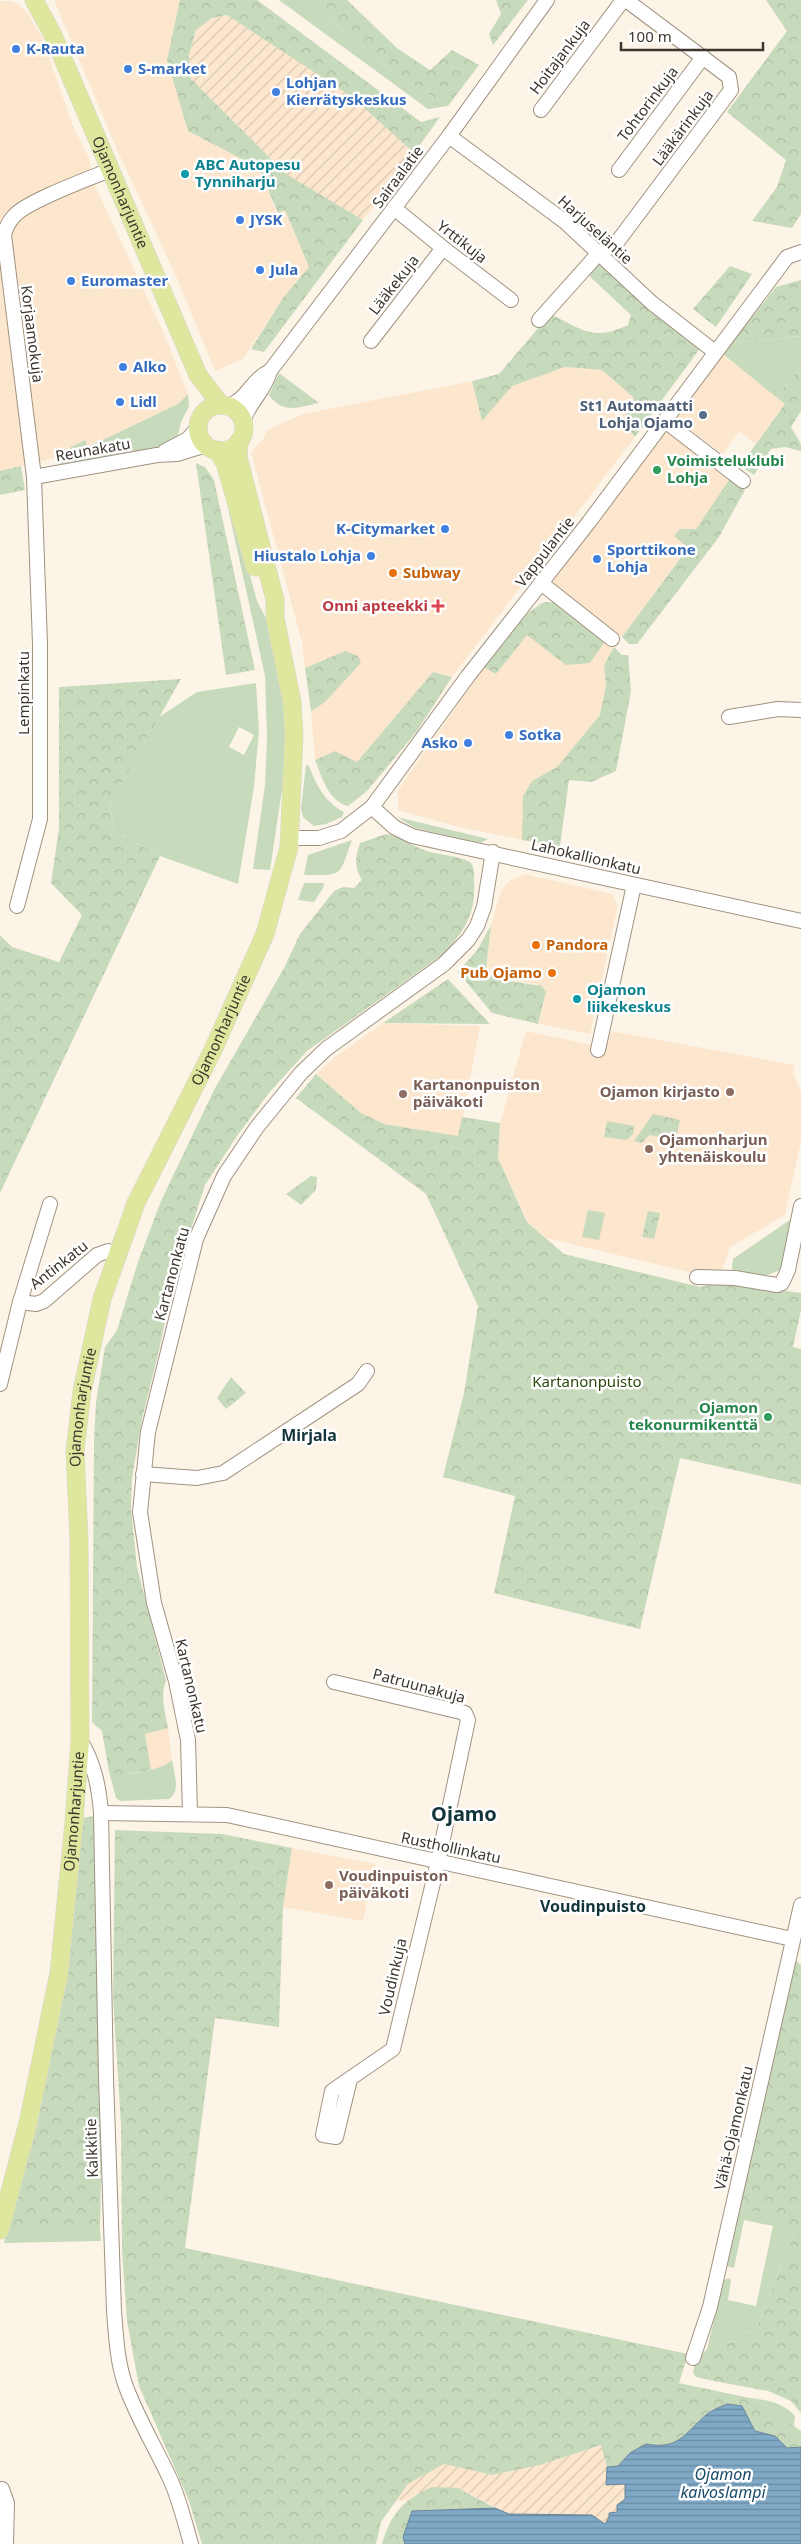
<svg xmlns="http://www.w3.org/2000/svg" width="801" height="2544" font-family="'Noto Sans',sans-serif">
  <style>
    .built { fill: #fce7ce }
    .industrial { fill: url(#industrial-furrows) }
    .grass { fill: #c8dabc; fill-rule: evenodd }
    .forest { fill: url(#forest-crowns) }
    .water { fill: url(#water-rules); stroke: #6b8699 }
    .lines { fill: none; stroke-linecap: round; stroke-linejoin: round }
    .minor-casing { stroke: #a09280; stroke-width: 16 }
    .major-casing { stroke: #d8d7d5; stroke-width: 19 }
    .minor { stroke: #fff; stroke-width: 14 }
    .major { stroke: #dfe69e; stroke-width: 18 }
    .shop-dot { fill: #3f7fe0; stroke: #fff; stroke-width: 2 }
    .culture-dot { fill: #0f9aa8; stroke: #fff; stroke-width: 2 }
    .service-dot { fill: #5c6f8a; stroke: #fff; stroke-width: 2 }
    .leisure-dot { fill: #2e9e5b; stroke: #fff; stroke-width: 2 }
    .food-dot { fill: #e8710a; stroke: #fff; stroke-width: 2 }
    .health-dot { fill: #e0444e; stroke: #fff; stroke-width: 2 }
    .education-dot { fill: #8d6e63; stroke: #fff; stroke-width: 2 }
    .labels { text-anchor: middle; stroke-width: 5; stroke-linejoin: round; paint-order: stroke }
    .shop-label { font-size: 15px; font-weight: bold; fill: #366cbe; stroke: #fff; text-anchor: start }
    .street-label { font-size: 15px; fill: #3c362e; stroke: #fff }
    .culture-label { font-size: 15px; font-weight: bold; fill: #0d838f; stroke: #fff; text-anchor: start }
    .service-label { font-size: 15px; font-weight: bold; fill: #4e5e75; stroke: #fff; text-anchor: end }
    .leisure-label { font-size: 15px; font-weight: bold; fill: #27864d; stroke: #fff; text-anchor: start }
    .food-label { font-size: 15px; font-weight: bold; fill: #c56008; stroke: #fff; text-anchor: start }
    .health-label { font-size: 15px; font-weight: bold; fill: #be3a42; stroke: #fff; text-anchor: end }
    .education-label { font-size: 15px; font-weight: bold; fill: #785e54; stroke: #fff; text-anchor: start }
    .park-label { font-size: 15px; fill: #2b490b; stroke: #fff }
    .neighbourhood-label { font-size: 16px; font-weight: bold; fill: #13343a; stroke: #fff }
    .water-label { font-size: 16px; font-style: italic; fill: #184b6a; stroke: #fff }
    .district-label { font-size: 20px; font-weight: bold; fill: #13343a; stroke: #fff }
  </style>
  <defs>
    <pattern id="industrial-furrows" width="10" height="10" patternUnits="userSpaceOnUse" patternTransform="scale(1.25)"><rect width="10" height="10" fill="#fce7ce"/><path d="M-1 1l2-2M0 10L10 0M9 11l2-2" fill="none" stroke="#d9c7b1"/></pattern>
    <pattern id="forest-crowns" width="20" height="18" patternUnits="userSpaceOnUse" patternTransform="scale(1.25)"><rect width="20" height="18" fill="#c8dabc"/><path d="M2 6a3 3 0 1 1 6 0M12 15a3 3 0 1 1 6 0" fill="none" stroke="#adbca2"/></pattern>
    <pattern id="water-rules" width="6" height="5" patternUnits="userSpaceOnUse" patternTransform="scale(1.25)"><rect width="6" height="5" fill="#7fa9c7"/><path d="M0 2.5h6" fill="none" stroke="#698aa2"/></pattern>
  </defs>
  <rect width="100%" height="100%" fill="#fdf4e8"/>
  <g class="built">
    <path d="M54 0H180L167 60 188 131 259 168 277 213 285 210 309 267 283 298 243 359 215 371 176 276 118 152Z"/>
    <path d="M0 1H13L26 11 42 37 73 126 90 160 91 174 97 190 162 329 188 394 178 404 88 447 84 440 57 454 56 458 0 471Z"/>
    <path d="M723 354 785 404 755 444 739 431 723 454 677 420 676 415Z"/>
    <path d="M565 367 602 370 634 398 623 421 635 437 452 677 433 672 357 762 335 751 315 760 311 711 324 703 361 662 345 651 305 668 302 643 251 452 264 438 267 430 303 414 472 381 482 420 511 386Z"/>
    <path d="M669 432 731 477 696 529H680L674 536 688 547 622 637 556 586 552 579 662 435Z"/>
    <path d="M527 634 566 665 606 640 614 647 604 665 606 686 600 715 557 767 532 781 523 796 522 840 455 826 398 810V790L484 667 496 674Z"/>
    <path d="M525 874 612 894 618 905 590 1034 538 1024 545 1000 537 984 494 979 486 969 491 925 501 891 510 880Z"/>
    <path d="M383 1023 480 1026 459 1137 384 1124 361 1113 316 1074 335 1057Z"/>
    <path d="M526 1031 606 1048 611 1031 795 1065 793 1073 801 1092V1141L785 1215 730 1247 722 1271 697 1274 546 1238 528 1222 498 1158 500 1123Z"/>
    <path d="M168 1728 172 1760 168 1765 151 1770 145 1733Z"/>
    <path d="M292 1848 376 1864 363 1921 283 1907Z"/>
  </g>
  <g class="industrial">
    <path d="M227 15 352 97 414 153 363 220 286 174 191 79 189 55 196 30 212 18Z"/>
    <path d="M602 2445 607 2467 606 2484H626L625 2499 605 2524 592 2515 509 2514 458 2488 415 2494 408 2501 396 2500 408 2484 444 2464 492 2475 540 2465Z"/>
  </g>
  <g class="grass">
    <path d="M279 0H307L397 75 448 106 428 109Z"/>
    <path d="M801 336V366L776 397 723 354 734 340 748 342Z"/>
    <path d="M188 394 189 407 181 422 178 435 169 443 141 453 128 452 62 465 56 462 57 454 85 440 88 447 178 404Z"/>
    <path d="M223 476 257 601 270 626 286 703V763L270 870 253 869 265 785 267 737 265 676 222 481Z"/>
    <path d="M256 683 259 730 254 787 238 884 160 856 115 832 109 805 159 717 197 692ZM239 727 254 735 244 755 229 747Z"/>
    <path d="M315 760 323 773 367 791 348 806C328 801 322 777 315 760Z"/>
    <path d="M306 765 309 766C317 786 324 801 344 812L342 817 326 824 314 826 303 817 301 809Z"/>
    <path d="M397 817 488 839 480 843 415 828Z"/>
    <path d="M352 840C338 877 346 875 304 875L308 855Z"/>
    <path d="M304 883H324L323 888 314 902 298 900Z"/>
    <path d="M588 1210 605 1213 599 1240 582 1237Z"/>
    <path d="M791 1219 782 1268C769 1278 746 1279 732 1269L733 1259Z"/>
    <path d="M172 1760C174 1773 181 1792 169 1799L120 1801 116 1798 109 1772C121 1778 163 1770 172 1760Z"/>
    <path d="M740 2208 779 2217 794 2233 758 2324 741 2341 723 2342 703 2368 714 2381 696 2377 693 2373 695 2362 707 2349 724 2280 729 2278 731 2281 728 2300 756 2306 773 2226 744 2220 734 2268 726 2266Z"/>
    <path d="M7 2230H100L101 2241 4 2243Z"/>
    <path d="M745 2397C765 2400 781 2401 795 2416L794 2426 766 2405Z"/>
  </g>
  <g class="forest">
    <path d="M180 0H257L421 122 440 117 414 153 352 97 227 15 212 18 196 30 189 55 191 79 286 174 363 220 264 352 251 349 283 298 309 267 285 210 278 213 259 168 188 131 167 60Z"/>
    <path d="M307 0H347L398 49 430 70 452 50 479 65 448 106 397 75Z"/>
    <path d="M496 0H528L493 45 489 34 501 14Z"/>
    <path d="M766 0H801V214L792 228 752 221 777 187 786 160 727 112 787 31Z"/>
    <path d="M599 260 701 347 635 437 623 421 634 398 602 370 565 367 512 386 482 421 472 381 499 374 550 314C583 329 592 342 628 325L631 315 586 273Z"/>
    <path d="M730 266 752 274 716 327 693 309Z"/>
    <path d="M801 280V336L748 342 734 340 776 287Z"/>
    <path d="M801 366V411L791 427 801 444V451L785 447 771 449 754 475 740 466 785 404 776 397Z"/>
    <path d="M279 373 319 403C298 407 284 415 269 395Z"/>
    <path d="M196 463 205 467 214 480 255 670 226 675Z"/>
    <path d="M21 466 25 490 0 495V471Z"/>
    <path d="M731 477 745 490 719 537 637 644H629L622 637 688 548 674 536 680 529H696Z"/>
    <path d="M544 602H555L606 640 590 663 566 665 527 635 496 674 484 667C502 644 518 617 544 602Z"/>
    <path d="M614 647 622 655H628L631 691 616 771 591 782 569 780 560 846 522 840 523 796 532 781 557 767 600 715 606 686 604 665Z"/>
    <path d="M345 651 358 656 361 663 324 703 311 711 305 668Z"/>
    <path d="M433 672 452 677 417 731 367 791 354 786 337 790 335 779 323 773 315 760 335 751 357 762Z"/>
    <path d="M181 679 109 805 115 832 160 856 0 1193V935L12 947 59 962 82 915 51 883 59 828V687Z"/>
    <path d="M386 834C401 836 410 845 424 850 434 854 466 857 471 863 475 868 474 876 474 882 476 913 465 930 445 953L307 1051 268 1094 237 1136 205 1185 172 1289 159 1350 142 1419 132 1478 131 1507 137 1567 166 1680C160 1696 165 1712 168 1728L145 1734 151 1770 116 1776 109 1772 102 1731 92 1722 94 1441 96 1402 105 1347 117 1330 138 1262 161 1201 214 1090 284 968 300 934 334 891 343 887 354 888 362 880C354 868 355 857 360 843Z"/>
    <path d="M491 925 486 969 494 979 542 986 546 992 538 1024 492 1013 458 972 478 949Z"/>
    <path d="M448 979 490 1024 383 1023Z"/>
    <path d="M316 1074 361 1113 384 1124 458 1136 462 1117 500 1123 498 1158 527 1222 564 1254 700 1287 723 1282 801 1293V1310L793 1347 801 1349V1485L680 1458 640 1629 494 1593 515 1496 443 1477 464 1393 478 1306 426 1194 296 1098Z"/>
    <path d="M653 1114 680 1120 675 1143 670 1142V1139L649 1135 642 1143 634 1141Z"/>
    <path d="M607 1121 634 1126 633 1134 627 1140 604 1137Z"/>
    <path d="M311 1176 317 1177 316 1190 301 1205 286 1194Z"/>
    <path d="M648 1211 660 1213 654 1239 642 1237Z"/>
    <path d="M231 1377 246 1393 226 1409 217 1398Z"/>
    <path d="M94 1816 102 2120 100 2230H7L82 1818Z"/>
    <path d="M115 1830 222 1834 292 1848 283 1907 279 2027 215 2018 185 2248 688 2354 679 2383 745 2397 766 2405 801 2431V2447L787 2448 775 2436 755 2431 751 2422 707 2414 679 2440 662 2447 630 2453 618 2466 607 2467 601 2445 540 2465 492 2475 444 2464 408 2484 381 2522 376 2544H202L189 2501 139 2386 127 2321 122 2250 121 2124 113 1998Z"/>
    <path d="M794 1959 801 1965V2413L791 2401 768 2391 714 2381 703 2368 707 2349 723 2342 741 2341 758 2324 794 2233 778 2217 740 2208Z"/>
    <path d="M432 2487 458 2488 495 2508 412 2511 403 2537 405 2544H382C391 2513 403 2500 432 2487Z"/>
  </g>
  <path class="water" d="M727 2404 742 2406 755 2431 775 2436 787 2448 801 2447V2544H405L403 2537 412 2511 495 2508 509 2514 592 2515 605 2524 609 2517V2513L617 2512V2505L625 2499V2484L606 2485 607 2467 618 2466 630 2453 646 2444C679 2450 684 2434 706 2415 712 2410 720 2407 727 2404Z"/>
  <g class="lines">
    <defs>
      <g id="minor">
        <path d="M541 110 623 0"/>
        <path d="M449 136 564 221 652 303 715 352"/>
        <path d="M619 170 703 57"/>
        <path d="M394 208 443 248 511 300"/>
        <path d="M539 320 598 254 618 241 731 90 729 77 626 0"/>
        <path d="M371 341 443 248"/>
        <path d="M228 406C248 399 251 380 270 371"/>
        <path d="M665 421 743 481"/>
        <path d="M243 422C248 403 265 391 270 371L449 136 547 0"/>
        <path d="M165 451 188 439 198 427"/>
        <path d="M34 477 157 455 177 454 206 445"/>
        <path d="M541 583 612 639"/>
        <path d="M729 717 778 709 801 710"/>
        <path d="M372 807 394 827 412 836 801 921"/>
        <path d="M291 838H319L341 831 372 807 468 676 589 522 787 257 801 252"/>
        <path d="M17 906 40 819V644L34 477 4 235C6 227 9 221 15 215 30 200 88 179 110 170"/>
        <path d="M598 1050 634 885"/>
        <path d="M697 1277 735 1278 777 1285 782 1283 788 1270 801 1206"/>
        <path d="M20 1302 36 1304 44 1301 97 1255 108 1251 118 1253"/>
        <path d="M0 1384 20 1302 50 1204"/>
        <path d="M143 1474 197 1478 223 1473 358 1384 367 1371"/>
        <path d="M334 1682 465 1713 468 1720 438 1862 393 2049 332 2091 323 2135 336 2137 350 2079"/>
        <path d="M80 1740C94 1763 99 1786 101 1813L106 2078 114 2311C116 2335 117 2361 125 2384 137 2418 156 2448 171 2481 180 2502 185 2523 191 2544"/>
        <path d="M101 1813 227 1815 792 1939"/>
        <path d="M190 1813 188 1740 176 1681 154 1603 140 1512 148 1432 196 1239 224 1176 257 1127 301 1073 326 1049 444 964 468 940 477 926 484 907 493 852"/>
        <path d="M693 2358 710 2307 801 1905"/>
        <path d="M2 2489 7 2503 6 2544"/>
      </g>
      <g id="major">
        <path id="s1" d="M34 0 52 33 198 375 221 405"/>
        <circle cx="221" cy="428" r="23"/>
        <path d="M217 450 225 463 255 567"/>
        <path id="s2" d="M0 2230 28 2123 59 1973 74 1822 80 1740 79 1540 75 1451 82 1391 102 1299 136 1203 212 1052 265 934 289 847 294 736 292 702 275 618V600L238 457 239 441"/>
      </g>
    </defs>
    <use href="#minor" class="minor-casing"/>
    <use href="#major" class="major-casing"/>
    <use href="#minor" class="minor"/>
    <use href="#major" class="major"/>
  </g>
  <g class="shop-dot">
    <circle cx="16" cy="49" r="5"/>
    <circle cx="128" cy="69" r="5"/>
    <circle cx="276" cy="92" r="5"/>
    <circle cx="240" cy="220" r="5"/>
    <circle cx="260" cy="270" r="5"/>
    <circle cx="71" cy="281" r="5"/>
    <circle cx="123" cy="367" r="5"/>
    <circle cx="120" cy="402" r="5"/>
    <circle cx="445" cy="529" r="5"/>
    <circle cx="371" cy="556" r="5"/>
    <circle cx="597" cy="559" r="5"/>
    <circle cx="509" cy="735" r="5"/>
    <circle cx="468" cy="743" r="5"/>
  </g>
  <g class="culture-dot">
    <circle cx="185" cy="174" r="5"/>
    <circle cx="577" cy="999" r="5"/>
  </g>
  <circle class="service-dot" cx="703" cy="415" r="5"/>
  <g class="leisure-dot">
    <circle cx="657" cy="470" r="5"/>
    <circle cx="768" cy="1417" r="5"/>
  </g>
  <g class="food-dot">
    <circle cx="393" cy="573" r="5"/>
    <circle cx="536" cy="945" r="5"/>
    <circle cx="552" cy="973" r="5"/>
  </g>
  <path class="health-dot" d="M435.5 598.5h5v5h5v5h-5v5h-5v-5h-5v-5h5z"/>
  <g class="education-dot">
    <circle cx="730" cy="1092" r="5"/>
    <circle cx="403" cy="1094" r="5"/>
    <circle cx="649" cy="1149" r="5"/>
    <circle cx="329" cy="1885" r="5"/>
  </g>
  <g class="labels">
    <g class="shop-label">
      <text x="26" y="54">K-Rauta</text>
      <text x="138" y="74">S-market</text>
      <text x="286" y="88">Lohjan<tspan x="286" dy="17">Kierrätyskeskus</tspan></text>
      <text x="250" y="225">JYSK</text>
      <text x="270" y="275">Jula</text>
      <text x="81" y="286">Euromaster</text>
      <text x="133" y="372">Alko</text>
      <text x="130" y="407">Lidl</text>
      <text x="435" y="534" text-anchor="end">K-Citymarket</text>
      <text x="607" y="555">Sporttikone<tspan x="607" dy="17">Lohja</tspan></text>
      <text x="361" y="561" text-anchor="end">Hiustalo Lohja</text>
      <text x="519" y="740">Sotka</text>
      <text x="458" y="748" text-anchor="end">Asko</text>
    </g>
    <g class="street-label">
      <text transform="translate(560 57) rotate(-53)" y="5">Hoitajankuja</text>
      <text transform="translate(648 104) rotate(-53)" y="5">Tohtorinkuja</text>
      <text transform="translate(683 128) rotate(-53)" y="5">Lääkärinkuja</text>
      <text transform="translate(398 177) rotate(-53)" y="5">Sairaalatie</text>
      <text dy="5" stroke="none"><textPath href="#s1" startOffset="211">Ojamonharjuntie</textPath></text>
      <text transform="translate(595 230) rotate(42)" y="5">Harjuseläntie</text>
      <text transform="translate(462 242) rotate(38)" y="5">Yrttikuja</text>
      <text transform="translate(394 285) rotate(-52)" y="5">Lääkekuja</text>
      <text transform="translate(32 334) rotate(83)" y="5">Korjaamokuja</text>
      <text transform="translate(93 450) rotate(-10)" y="5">Reunakatu</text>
      <text transform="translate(545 552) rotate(-52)" y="5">Vappulantie</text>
      <text transform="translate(24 693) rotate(-90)" y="5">Lempinkatu</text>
      <text transform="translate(586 857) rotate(13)" y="5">Lahokallionkatu</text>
      <text dy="5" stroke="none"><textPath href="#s2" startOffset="1236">Ojamonharjuntie</textPath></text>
      <text transform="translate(59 1265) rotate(-38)" y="5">Antinkatu</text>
      <text transform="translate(172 1274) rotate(-75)" y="5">Kartanonkatu</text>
      <text dy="5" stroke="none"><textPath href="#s2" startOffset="831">Ojamonharjuntie</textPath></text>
      <text transform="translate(191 1686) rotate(77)" y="5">Kartanonkatu</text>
      <text transform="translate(419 1686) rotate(15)" y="5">Patruunakuja</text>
      <text dy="5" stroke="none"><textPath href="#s2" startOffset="426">Ojamonharjuntie</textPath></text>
      <text transform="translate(451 1848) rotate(12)" y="5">Rusthollinkatu</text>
      <text transform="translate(393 1977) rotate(-77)" y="5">Voudinkuja</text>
      <text transform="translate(734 2128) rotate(-77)" y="5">Vähä-Ojamonkatu</text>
      <text transform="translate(92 2148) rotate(-92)" y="5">Kalkkitie</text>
    </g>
    <g class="culture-label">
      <text x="195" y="170">ABC Autopesu<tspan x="195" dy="17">Tynniharju</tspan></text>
      <text x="587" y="995">Ojamon<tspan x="587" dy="17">liikekeskus</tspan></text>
    </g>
    <g class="service-label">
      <text x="693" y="411">St1 Automaatti<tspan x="693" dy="17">Lohja Ojamo</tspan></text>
    </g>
    <g class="leisure-label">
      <text x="667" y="466">Voimisteluklubi<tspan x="667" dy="17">Lohja</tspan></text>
      <text x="758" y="1413" text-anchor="end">Ojamon<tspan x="758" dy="17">tekonurmikenttä</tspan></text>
    </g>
    <g class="food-label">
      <text x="403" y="578">Subway</text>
      <text x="546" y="950">Pandora</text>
      <text x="542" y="978" text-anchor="end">Pub Ojamo</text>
    </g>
    <g class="health-label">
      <text x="428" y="611">Onni apteekki</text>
    </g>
    <g class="education-label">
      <text x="413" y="1090">Kartanonpuiston<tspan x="413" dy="17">päiväkoti</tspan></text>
      <text x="720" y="1097" text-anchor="end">Ojamon kirjasto</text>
      <text x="659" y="1145">Ojamonharjun<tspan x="659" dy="17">yhtenäiskoulu</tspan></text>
      <text x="339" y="1881">Voudinpuiston<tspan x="339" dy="17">päiväkoti</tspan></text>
    </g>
    <g class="park-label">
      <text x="587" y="1387">Kartanonpuisto</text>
    </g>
    <g class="neighbourhood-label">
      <text x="309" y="1441">Mirjala</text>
      <text x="593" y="1912">Voudinpuisto</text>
    </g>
    <g class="water-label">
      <text x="723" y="2480">Ojamon<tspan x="723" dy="18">kaivoslampi</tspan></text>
    </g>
    <g class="district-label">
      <text x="464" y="1821">Ojamo</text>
    </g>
  </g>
  <path d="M621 42v8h142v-8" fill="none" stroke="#3c362e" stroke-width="2.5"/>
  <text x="628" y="42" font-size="15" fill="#3c362e" stroke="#ffffff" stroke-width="4" paint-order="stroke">100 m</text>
</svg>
